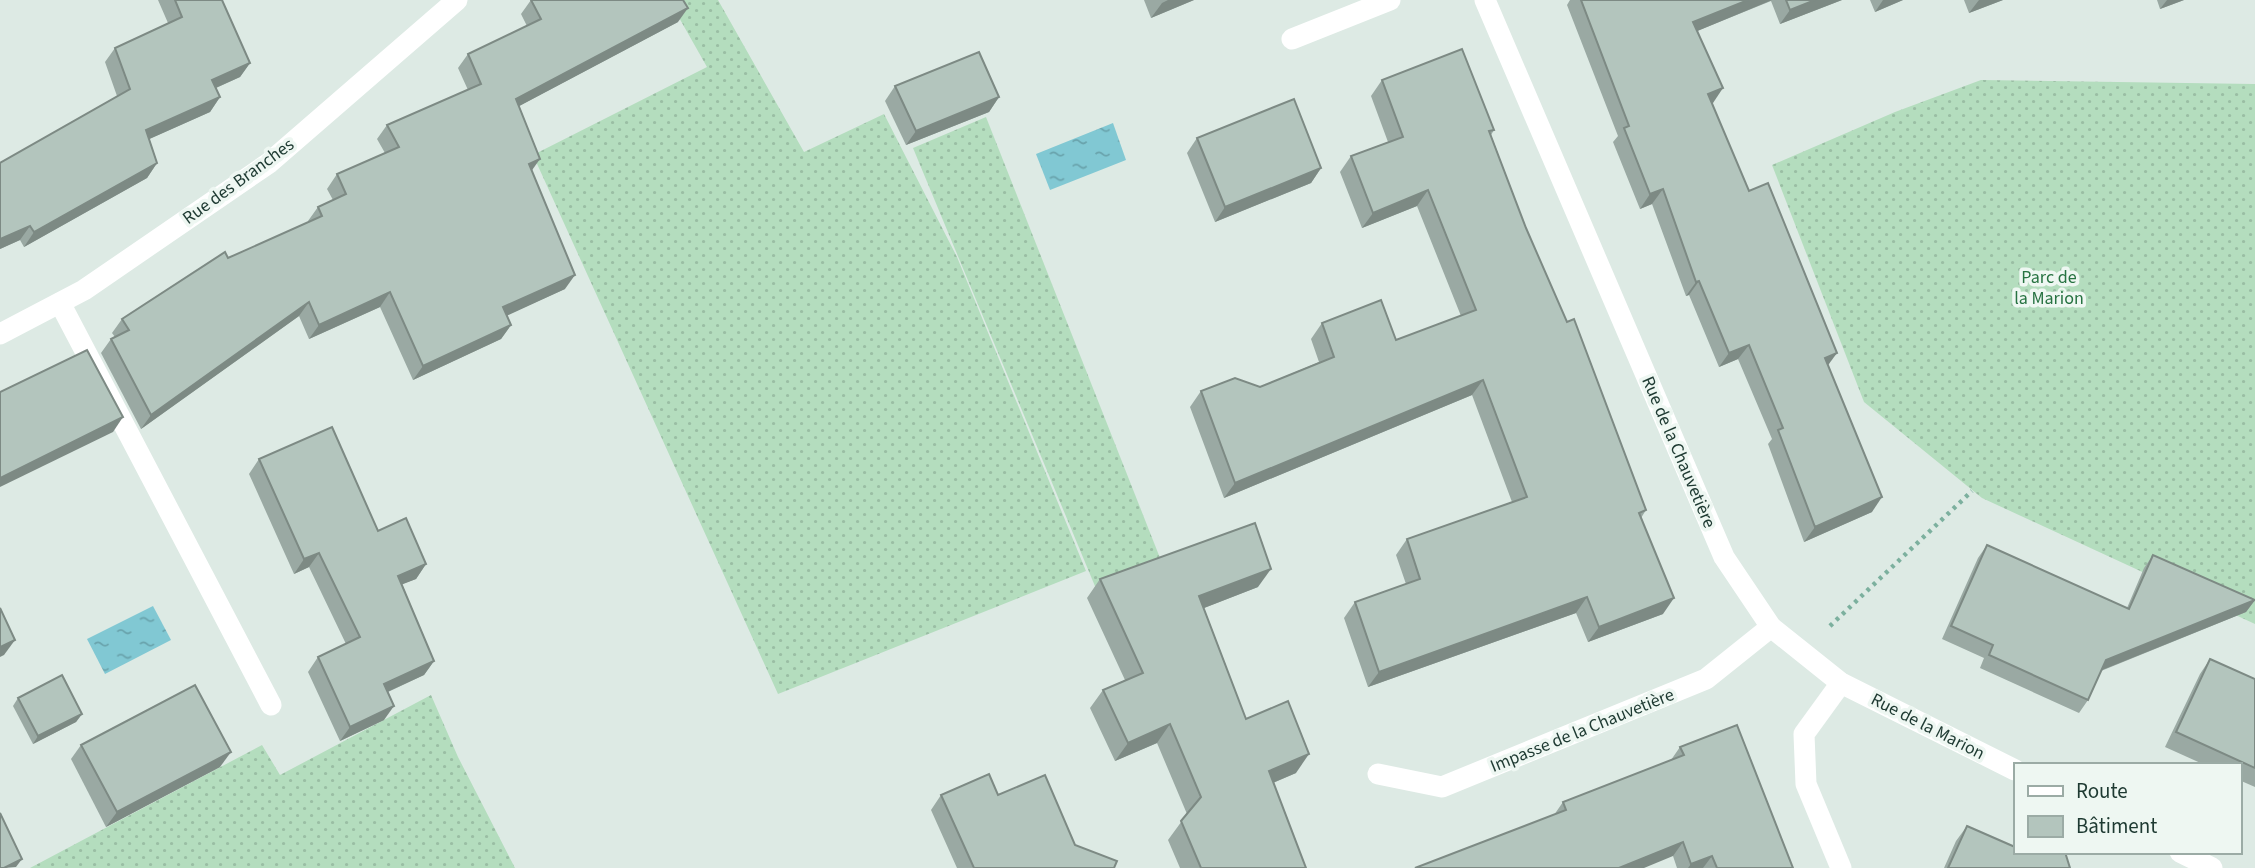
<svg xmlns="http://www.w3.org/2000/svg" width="2255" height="868" font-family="'Source Sans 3',sans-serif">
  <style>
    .grass { fill: url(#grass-dots) }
    .water { fill: url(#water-ripples) }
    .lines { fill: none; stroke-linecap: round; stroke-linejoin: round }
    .path { stroke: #7cb09e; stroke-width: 4.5; stroke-dasharray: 3.5 5; stroke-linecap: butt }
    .minor { stroke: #fff; stroke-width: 21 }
    .wall { fill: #9aa9a3 }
    .shaded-wall { fill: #7d8a84 }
    .building { fill: #b3c5bd; stroke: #7d8a84; stroke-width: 2 }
    .labels { text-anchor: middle; stroke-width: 7; stroke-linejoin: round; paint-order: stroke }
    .street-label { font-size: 18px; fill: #1e3a32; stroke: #eef7f2 }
    .park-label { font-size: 18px; fill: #277342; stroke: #eef7f2 }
  </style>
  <defs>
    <pattern id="grass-dots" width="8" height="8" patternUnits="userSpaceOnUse" patternTransform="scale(1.75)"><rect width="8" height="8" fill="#b4ddbe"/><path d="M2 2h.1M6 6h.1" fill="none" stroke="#9abea4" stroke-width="1.8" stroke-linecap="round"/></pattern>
    <pattern id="water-ripples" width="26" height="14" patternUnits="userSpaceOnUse" patternTransform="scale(1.75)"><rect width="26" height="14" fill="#81c8d3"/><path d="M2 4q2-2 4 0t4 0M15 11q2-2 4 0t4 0" fill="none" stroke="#69a3ac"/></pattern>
  </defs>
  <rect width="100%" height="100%" fill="#ddeae4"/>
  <g class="grass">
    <path d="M669 0H718L804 152 884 114 957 257 1086 571 778 694 533 155 707 67Z"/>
    <path d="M1981 80 2255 84V624L1982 498 1864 402 1772 165 1895 112Z"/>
    <path d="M986 117 1162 563 1097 591 913 148Z"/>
    <path d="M431 695 458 757 515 868H30L262 745 280 775Z"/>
  </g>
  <g class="water">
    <path d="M1113 123 1126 160 1050 190 1036 154Z"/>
    <path d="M153 606 171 640 105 674 87 639Z"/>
  </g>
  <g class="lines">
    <path class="path" d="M1830 626 1972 491"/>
    <g class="minor">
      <path d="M1485 0 1724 557 1771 627 1841 683 2015 770"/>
      <path d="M1292 39 1390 0"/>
      <path d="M60 303 271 705"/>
      <path d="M0 334 84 290 269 163 457 0"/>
      <path d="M1841 683 1804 734 1806 784 1841 868"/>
      <path d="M1378 774 1442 787 1706 679 1771 627"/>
      <path d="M2180 852 2212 868"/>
    </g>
  </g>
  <g class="wall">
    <path d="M158 0H222L250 63 240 77 216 88 220 97 210 112 149 139 157 163 147 178 24 247 20 240 0 249V163L117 96 105 62 115 48 168 23Z"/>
    <path d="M531 0 678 22 519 106 532 171 565 289 507 315 511 325 501 339 413 380 380 307 309 339 299 316 141 429 101 353 111 339 115 337 112 333 122 319 228 258 309 222 308 221 318 207 333 200 327 189 337 174 385 153 377 139 387 125 468 90 458 68 468 54 527 26 521 14Z"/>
    <path d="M1144 0H1194L1151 18Z"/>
    <path d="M1570 0H1842L1780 24 1771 1 1697 31 1713 103H1712L1749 191 1828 365 1872 512 1804 542 1768 444 1772 439 1738 359 1719 367 1689 295 1686 296 1652 204 1640 209 1613 142 1618 136 1567 5Z"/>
    <path d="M1870 0H1903L1875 12Z"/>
    <path d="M1964 0H2003L1969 13Z"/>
    <path d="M2157 0H2184L2160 9Z"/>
    <path d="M1382 80 1494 130 1491 135 1526 228 1646 510 1641 518 1663 614 1588 642 1576 613 1368 687 1344 618 1355 602 1406 584 1396 555 1407 539 1512 502 1472 395 1224 498 1190 407 1201 391 1260 387 1319 362 1311 339 1322 323 1396 340 1461 316 1417 206 1362 228 1340 172 1351 156 1388 142 1371 96Z"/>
    <path d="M895 86 999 97 989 112 906 145 885 101Z"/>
    <path d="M1197 138 1321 168 1311 183 1215 222 1187 153Z"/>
    <path d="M259 459 378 531 426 564 416 579 402 584 434 661 424 675 388 692 384 720 340 741 308 672 318 657 346 644 309 567 294 574 249 474Z"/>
    <path d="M1987 545 2127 608 2144 568 2153 555 2255 600 2246 612 2101 671 2088 700 2079 713 1980 668 1984 658 1942 639 1978 558Z"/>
    <path d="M1100 579 1258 587 1204 608 1246 719 1296 773 1273 783 1306 868H1180L1168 840 1187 814 1157 743 1115 761 1090 708 1103 690 1125 680 1087 598Z"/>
    <path d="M2210 659 2255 679V787L2239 780V765H2205L2165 747 2200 674Z"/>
    <path d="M18 698 82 714 76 722 33 744 13 706Z"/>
    <path d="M81 745 220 767 106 827 71 759Z"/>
    <path d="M1680 747 1793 868H1677L1673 856 1554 815 1563 802 1671 760Z"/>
    <path d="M941 795H998L1075 845 1114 868H957L931 810Z"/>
    <path d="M1967 826 2015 847 2070 868H1944L1956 841Z"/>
  </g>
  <g class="shaded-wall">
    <path d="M1168 0H1194L1151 18 1162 3Z"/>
    <path d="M1748 0H1772L1683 37 1693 22Z"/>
    <path d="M1815 0H1842L1780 24 1790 10Z"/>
    <path d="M1883 0H1903L1875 12Z"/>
    <path d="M1979 0H2003L1969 13Z"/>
    <path d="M2167 0H2184L2160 9Z"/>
    <path d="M688 8 678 22 506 113 516 99Z"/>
    <path d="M250 63 240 77 202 94 212 80Z"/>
    <path d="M1723 88 1713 103 1698 108 1708 94Z"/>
    <path d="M220 97 210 112 136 145 146 130Z"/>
    <path d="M999 97 989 112 906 145 916 131Z"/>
    <path d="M540 159 530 173 529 164Z"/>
    <path d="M157 163 147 178 24 247 34 232Z"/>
    <path d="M1321 168 1311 183 1215 222 1225 207Z"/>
    <path d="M1663 189 1652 204 1640 209 1650 194Z"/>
    <path d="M1428 190 1417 206 1362 228 1373 213Z"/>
    <path d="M30 226 20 240 0 249V239Z"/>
    <path d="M575 275 565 289 493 322 503 307Z"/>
    <path d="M1699 281 1689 295 1686 296 1696 282Z"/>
    <path d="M390 292 380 307 309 339 319 325Z"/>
    <path d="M309 302 299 316 141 429 151 415Z"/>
    <path d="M511 325 501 339 413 380 423 366Z"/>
    <path d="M1749 345 1738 359 1719 367 1729 353Z"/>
    <path d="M1837 353 1826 368 1825 358Z"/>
    <path d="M1483 380 1472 395 1224 498 1235 483Z"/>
    <path d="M123 417 113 432 0 487V478Z"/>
    <path d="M1882 497 1872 512 1804 542 1815 527Z"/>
    <path d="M319 553 309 567 294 574 304 559Z"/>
    <path d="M426 564 416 579 388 590 398 576Z"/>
    <path d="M1271 569 1258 587 1186 615 1199 596Z"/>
    <path d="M1587 597 1576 613 1368 687 1379 672Z"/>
    <path d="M1674 598 1663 614 1588 642 1599 627Z"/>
    <path d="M2255 600 2246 612 2097 672 2106 660Z"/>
    <path d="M15 640 4 655 0 657V647Z"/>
    <path d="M434 661 424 675 374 698 384 684Z"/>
    <path d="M394 706 384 720 340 741 350 727Z"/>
    <path d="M82 714 76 722 33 744 38 736Z"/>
    <path d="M1170 724 1157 743 1115 761 1128 743Z"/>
    <path d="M231 752 220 767 106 827 117 812Z"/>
    <path d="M1309 754 1296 773 1256 790 1269 771Z"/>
    <path d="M1683 842 1673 856 1644 868H1619Z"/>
    <path d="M1712 856 1703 868H1688L1691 864Z"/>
    <path d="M22 859 16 867 4 868Z"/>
  </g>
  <g class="building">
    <path d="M175 0H222L250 63 212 80 220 97 146 130 157 163 34 232 30 226 0 239V163L130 89 115 48 182 17Z"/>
    <path d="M531 0H683L688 8 516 99 540 159 529 164 575 275 503 307 511 325 423 366 390 292 319 325 309 302 151 415 111 339 129 330 122 319 225 252 228 258 322 216 318 207 346 194 337 174 399 147 387 125 481 84 468 54 541 19Z"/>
    <path d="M1581 0H1748L1693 22 1723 88 1708 94 1749 191 1768 183 1837 353 1825 358 1882 497 1815 527 1778 430 1783 428 1749 345 1729 353 1699 281 1696 282 1663 189 1650 194 1624 128 1629 126Z"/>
    <path d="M1786 0H1815L1790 10Z"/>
    <path d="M1462 49 1494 130 1489 131 1526 228 1567 322 1574 319 1646 510 1639 513 1674 598 1599 627 1587 597 1379 672 1355 602 1420 579 1407 539 1527 497 1483 380 1235 483 1201 391 1235 378 1260 387 1334 357 1322 323 1381 300 1396 340 1476 310 1428 190 1373 213 1351 156 1403 137 1382 80Z"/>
    <path d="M979 52 999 97 916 131 895 86Z"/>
    <path d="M1294 99 1321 168 1225 207 1197 138Z"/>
    <path d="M87 350 123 417 0 478V392Z"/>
    <path d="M332 427 378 531 406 518 426 564 398 576 434 661 384 684 394 706 350 727 318 657 360 637 319 553 304 559 259 459Z"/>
    <path d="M1255 523 1271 569 1199 596 1246 719 1288 701 1309 754 1269 771 1306 868H1201L1181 821 1201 797 1170 724 1128 743 1103 690 1143 673 1100 579Z"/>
    <path d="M1987 545 2129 609 2153 555 2255 600 2106 660 2088 700 1989 655 1993 645 1951 626Z"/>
    <path d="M0 608 15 640 0 647Z"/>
    <path d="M2210 659 2255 679V768L2176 732Z"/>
    <path d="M62 675 82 714 38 736 18 698Z"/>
    <path d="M195 685 231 752 117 812 81 745Z"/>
    <path d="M1737 725 1793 868H1717L1712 856 1691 864 1683 842 1619 868H1415L1566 810 1563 802 1684 755 1680 747Z"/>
    <path d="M989 774 998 795 1045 775 1075 845 1117 861 1114 868H974L941 795Z"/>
    <path d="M0 813 22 859 4 868H0Z"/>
    <path d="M1967 826 2015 847V852H2065L2070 868H1948Z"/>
  </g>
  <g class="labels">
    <g class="street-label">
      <text transform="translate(238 181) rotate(-36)" y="6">Rue des Branches</text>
      <text transform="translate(1679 452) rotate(67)" y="6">Rue de la Chauvetière</text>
      <text transform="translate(1928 726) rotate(27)" y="6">Rue de la Marion</text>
      <text transform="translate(1582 730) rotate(-22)" y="6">Impasse de la Chauvetière</text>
    </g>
    <g class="park-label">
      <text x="2049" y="283">Parc de<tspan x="2049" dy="21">la Marion</tspan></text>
    </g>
  </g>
  <rect x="2014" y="763" width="228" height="91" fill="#eef7f2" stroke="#9baba5" stroke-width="2"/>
  <rect x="2028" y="786" width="35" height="10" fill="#ffffff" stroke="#9baba5" stroke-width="2"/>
  <text x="2076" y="798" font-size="21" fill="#1e3a32">Route</text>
  <rect x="2028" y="816" width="35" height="21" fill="#b3c5bd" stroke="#9baba5" stroke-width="2"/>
  <text x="2076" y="833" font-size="21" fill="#1e3a32">Bâtiment</text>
</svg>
